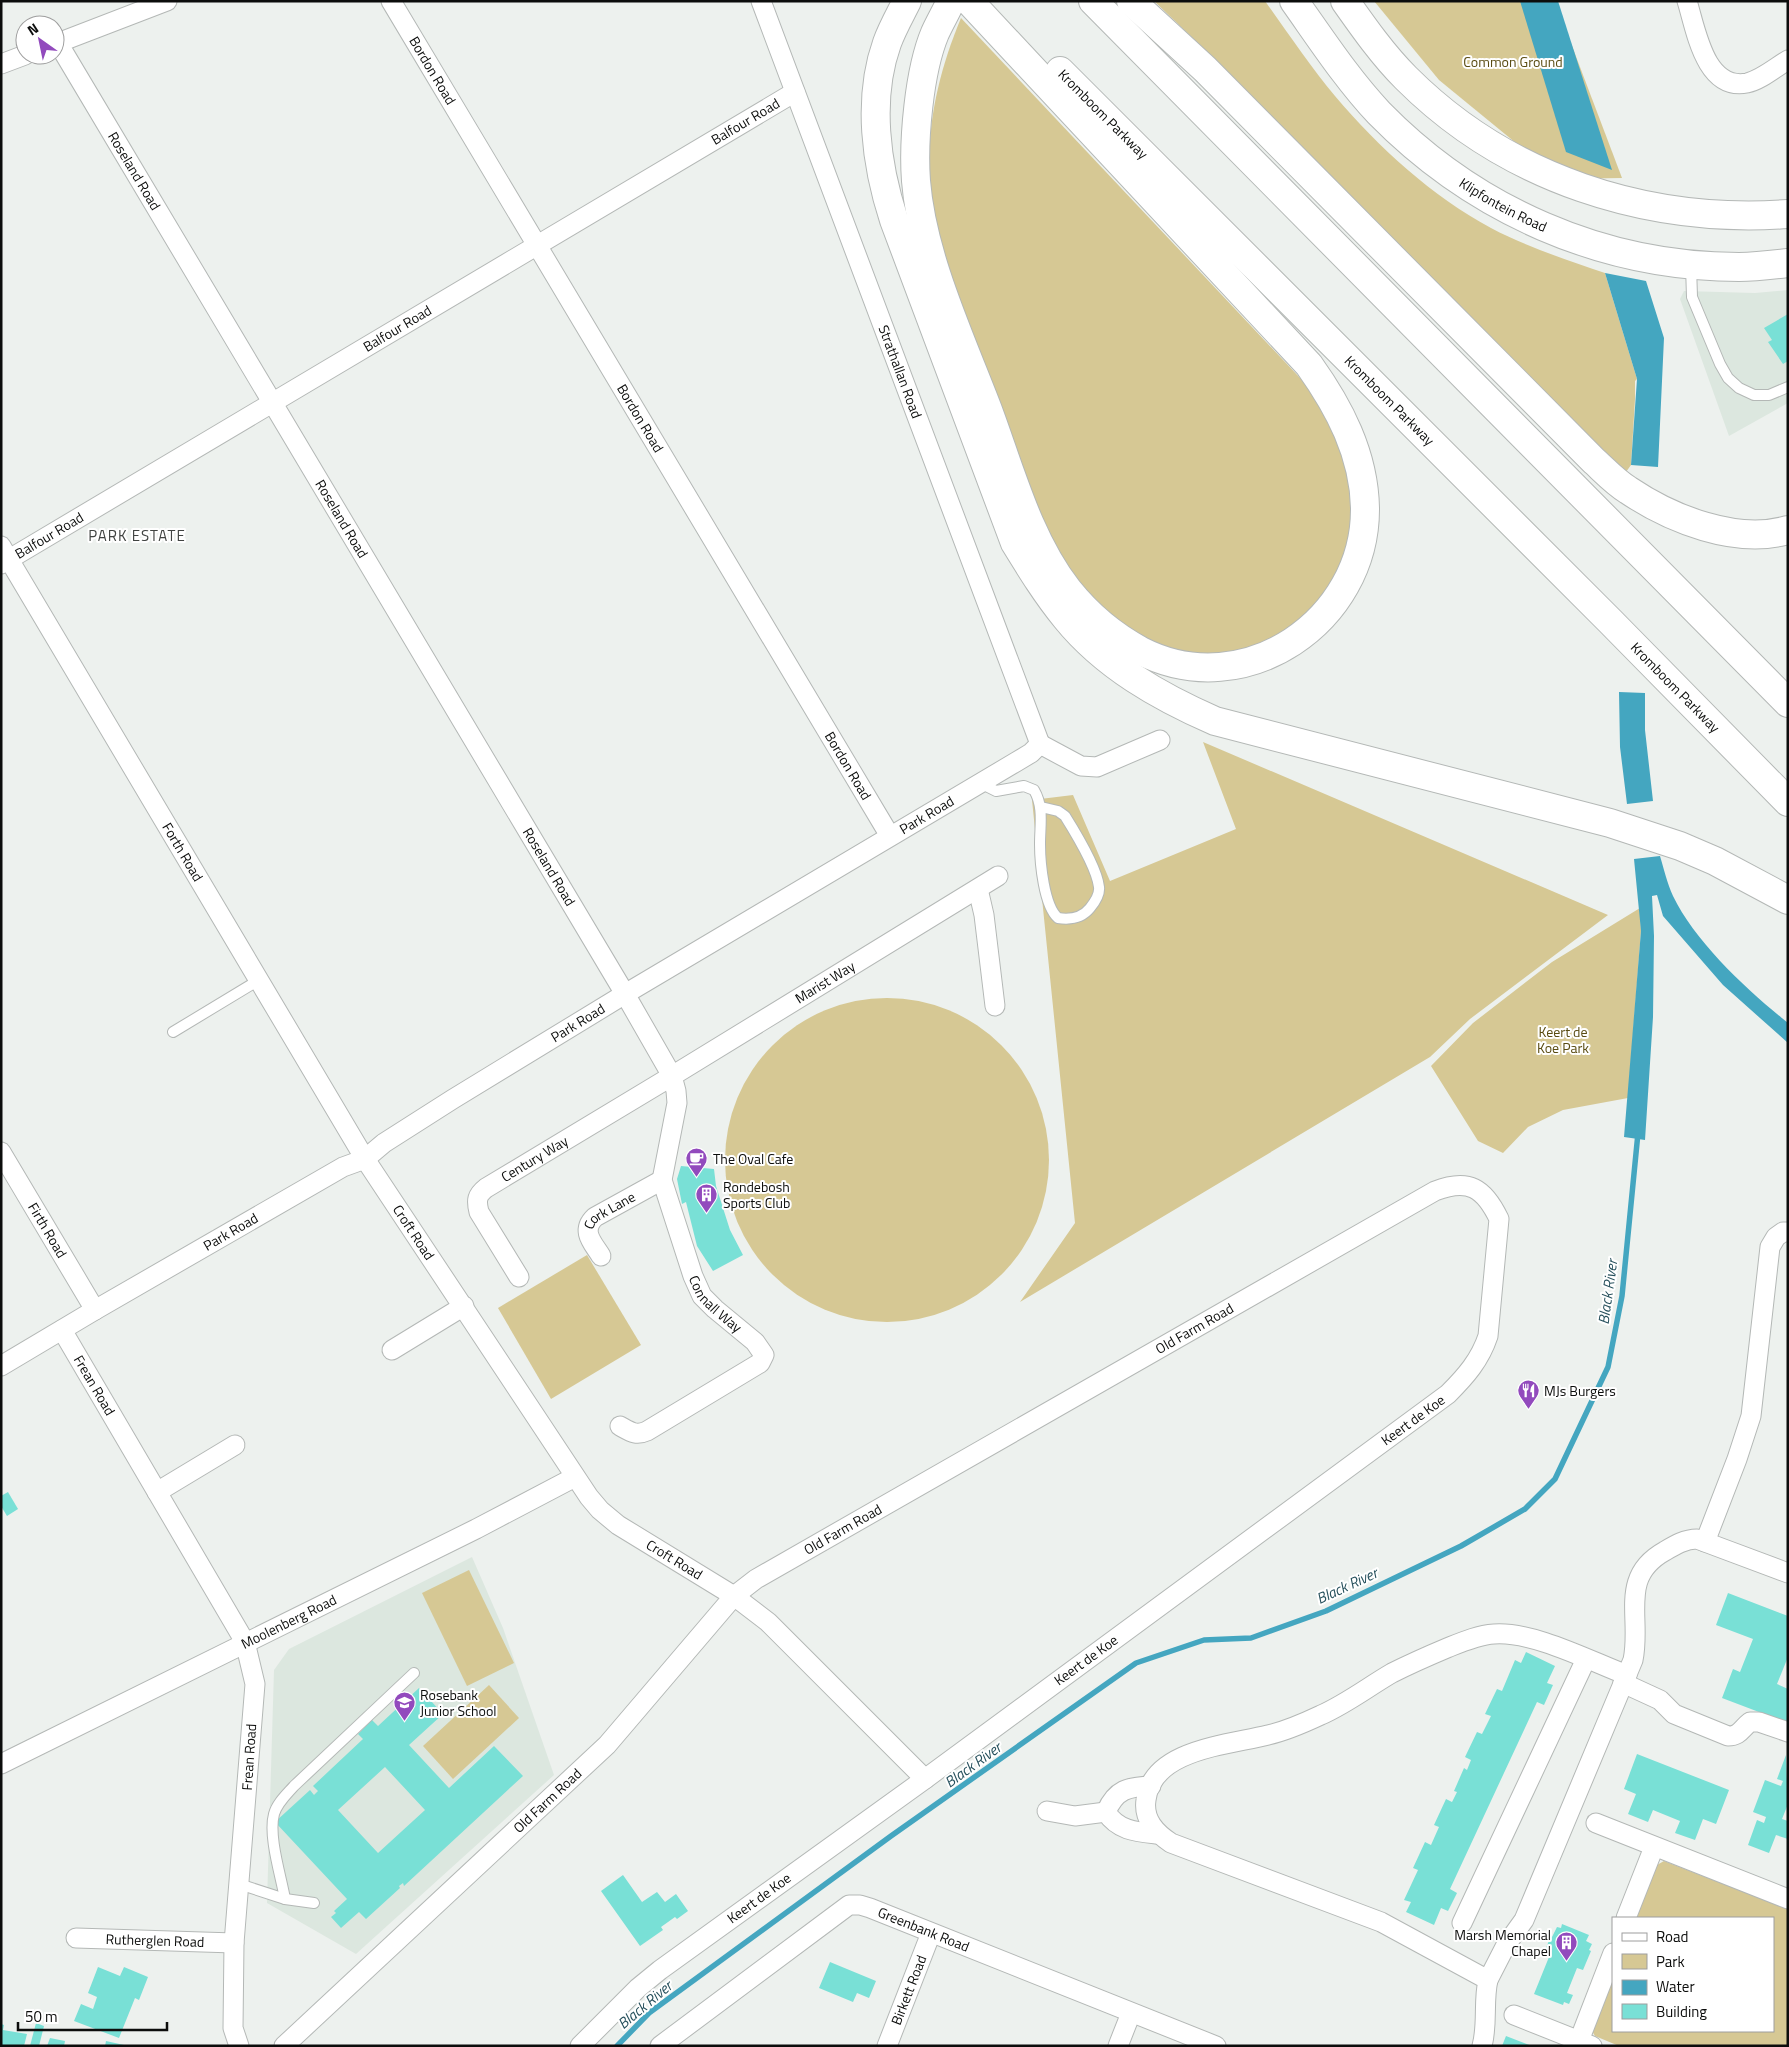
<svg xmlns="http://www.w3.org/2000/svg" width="1789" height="2047" font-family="'Titillium Web',sans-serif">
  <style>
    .built { fill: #dce7df }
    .green { fill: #d6c894 }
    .water { fill: #44a6c0 }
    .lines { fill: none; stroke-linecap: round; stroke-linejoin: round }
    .stream { stroke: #44a6c0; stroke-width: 5.5 }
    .building { fill: #79e0d6; fill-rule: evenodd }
    .lane-casing { stroke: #b4b8b6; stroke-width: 12 }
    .street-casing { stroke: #b4b8b6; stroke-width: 21 }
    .secondary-casing { stroke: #b4b8b6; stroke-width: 30 }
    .highway-casing { stroke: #b4b8b6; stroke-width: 30 }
    .lane { stroke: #fff; stroke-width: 10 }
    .street { stroke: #fff; stroke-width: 19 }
    .secondary { stroke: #fff; stroke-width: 28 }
    .highway { stroke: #fff; stroke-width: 28 }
    .labels { text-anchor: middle; stroke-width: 4; stroke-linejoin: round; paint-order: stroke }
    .park-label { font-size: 14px; fill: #594b11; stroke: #fff }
    .street-label { font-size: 14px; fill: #0c0d0c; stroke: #fff }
    .poi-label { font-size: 14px; fill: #0c0d0c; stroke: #fff; text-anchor: start }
    .neighbourhood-label { font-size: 15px; letter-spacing: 1px; fill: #404341; stroke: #fff }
    .water-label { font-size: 15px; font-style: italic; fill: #26505c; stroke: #fff }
  </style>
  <rect width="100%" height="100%" fill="#edf1ee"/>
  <g class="built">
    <path d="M1788 290V403L1729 436 1680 299 1684 291 1755 293Z"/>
    <path d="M472 1557 503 1628 554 1775 356 1954 267 1903 274 1670 289 1649Z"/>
  </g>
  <g class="green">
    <path d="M1154 1H1265C1288 33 1310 66 1335 96 1379 148 1432 196 1491 228 1527 247 1567 260 1605 273L1637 379 1635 381V399L1631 465 1626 472C1465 319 1316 154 1154 1Z"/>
    <path d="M1374 1H1555L1622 178 1560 179 1439 80Z"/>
    <path d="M961 18 1301 379 1325 409 1347 461 1354 525 1337 580 1300 623 1259 646 1209 655 1177 651 1133 634 1081 588 1045 529 939 242C936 226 933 210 931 193 924 133 938 73 961 18Z"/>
    <path d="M1203 742 1608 915 1470 1019 1430 1057 1020 1302 1075 1223 1032 800 1073 795 1110 881 1236 829Z"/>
    <path d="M1640 908 1641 931 1628 1098 1563 1110 1528 1127 1503 1153 1478 1141 1431 1066 1473 1023 1552 962Z"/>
    <circle cx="887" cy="1160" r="162"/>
    <path d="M587 1255 641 1345 551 1399 498 1308Z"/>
    <path d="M469 1570 514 1663 467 1686 422 1593Z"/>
    <path d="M489 1685 519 1718 453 1779 423 1746Z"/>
    <path d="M1664 1861 1788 1909V2046H1619L1595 2036 1592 2031 1613 1979V2031H1773V1918H1636L1657 1865Z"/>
  </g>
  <g class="water">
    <path d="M1520 1H1558L1612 170 1566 152Z"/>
    <path d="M1605 273 1646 281 1664 338 1658 467 1631 465 1637 379Z"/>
    <path d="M1619 692 1645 693V730L1653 801 1627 804 1620 747Z"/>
    <path d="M1660 856C1664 869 1667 883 1673 896 1695 942 1748 991 1788 1023V1043L1723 985 1663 916 1657 895 1652 896 1654 936 1653 1017 1645 1140 1624 1137 1641 931 1634 859Z"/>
  </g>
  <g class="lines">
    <path class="stream" d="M617 2046 649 2013 891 1836 1136 1663 1204 1640 1251 1638 1326 1611 1461 1546 1525 1509 1555 1479 1608 1367 1622 1296 1638 1133"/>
  </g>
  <g class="building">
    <path d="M1788 314V361L1783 364 1768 342 1772 340 1764 328Z"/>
    <path d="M681 1166 714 1169 716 1186 730 1230 743 1255 713 1271 697 1246 686 1202 682 1204 677 1179Z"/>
    <path d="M8 1492 18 1509 7 1516 1 1506V1496Z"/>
    <path d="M1728 1593 1788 1616V1657L1777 1684 1788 1689V1723L1722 1698 1733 1669 1740 1672 1753 1639 1716 1625Z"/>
    <path d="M1526 1652 1555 1666 1547 1683 1553 1685 1544 1705 1537 1702 1450 1889 1457 1893 1448 1911 1441 1908 1434 1925 1406 1912 1411 1902 1404 1900 1418 1870 1413 1868 1425 1842 1431 1845 1439 1827 1434 1825 1446 1799 1452 1802 1457 1792 1454 1791 1464 1768 1467 1770 1471 1760 1465 1757 1477 1732 1482 1734 1491 1716 1485 1714 1497 1689 1502 1691 1515 1660 1521 1663Z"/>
    <path d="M419 1688 443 1714 409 1745 449 1788 494 1746 523 1776 404 1886 403 1883 399 1886 400 1888 366 1919 359 1912 341 1928 331 1917 336 1913 334 1911 347 1899 275 1822 310 1790 314 1795 318 1791 313 1786 363 1739 358 1734 372 1720 378 1726ZM385 1767 425 1810 378 1853 338 1810Z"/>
    <path d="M1637 1754 1729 1790 1716 1824 1703 1819 1695 1840 1675 1833 1680 1821 1653 1810 1648 1822 1628 1814 1636 1794 1624 1789Z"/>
    <path d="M1786 1755 1788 1804 1782 1819 1788 1821V1839L1776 1835 1769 1853 1748 1845 1757 1820 1764 1823 1766 1817 1753 1812 1765 1780 1781 1786 1783 1781 1777 1779Z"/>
    <path d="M623 1875 642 1902 657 1892 665 1902 676 1894 688 1911 677 1919 675 1917 661 1927 663 1930 640 1946 601 1891Z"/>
    <path d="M1562 1924 1589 1935 1586 1941 1592 1944 1589 1950 1591 1951 1583 1970 1577 1968 1567 1993 1573 1995 1569 2004 1564 2002 1563 2005 1534 1994 1549 1957 1543 1955 1551 1936 1552 1937 1557 1927 1561 1928Z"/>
    <path d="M830 1962 876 1981 869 1998 857 1993 853 2002 819 1988Z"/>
    <path d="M98 1967 120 1976 124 1967 148 1977 139 2000 135 1998 119 2038 74 2021 81 2004 93 2009 97 1997 88 1993Z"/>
    <path d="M36 2023 44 2026 39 2046H30Z"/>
    <path d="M1 2024 4 2025 3 2030 27 2034 24 2046H1Z"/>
    <path d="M1506 2036 1532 2046H1502Z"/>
    <path d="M50 2038 65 2041 64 2046H47Z"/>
    <path d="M106 2041 124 2045V2046H105Z"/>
  </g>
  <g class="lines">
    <defs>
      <g id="lane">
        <path d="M1691 266 1692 297 1720 364 1728 378 1739 388 1754 395H1769L1788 387"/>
        <path d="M980 783 996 791 1024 786 1034 790C1044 807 1040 825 1040 844 1040 863 1044 906 1058 918 1071 920 1082 918 1090 908 1095 902 1100 895 1099 887 1097 869 1075 832 1065 816L1058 811 1041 807"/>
        <path d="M173 1032 259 980"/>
        <path d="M239 1884 285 1899 314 1903"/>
        <path d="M285 1899C281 1876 268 1836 274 1814 277 1803 287 1794 294 1786L414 1673"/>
      </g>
      <g id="street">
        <path id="s1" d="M391 1 890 836"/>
        <path id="s2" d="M761 1 1040 744"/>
        <path d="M1687 1C1696 30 1705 91 1747 83 1761 80 1776 67 1788 60"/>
        <path id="s3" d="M58 43 625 994 672 1076 676 1091 677 1103 662 1180 693 1276 702 1296 715 1309 755 1342 764 1355 760 1363 647 1431C636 1436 631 1432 620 1426"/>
        <path d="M55 44 167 1"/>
        <path d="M1 64 25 55"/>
        <path id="s4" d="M1 546 365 1159 589 1497 600 1510 618 1525 734 1596 768 1622 925 1779"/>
        <path id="s5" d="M1 564 795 92"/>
        <path d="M1040 744 1081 766 1097 767 1160 740"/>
        <path d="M978 889 984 915 995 1006"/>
        <path id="s6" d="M1 1152 95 1310"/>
        <path id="s7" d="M601 1256C593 1243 580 1231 595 1217L662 1180"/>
        <path id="s8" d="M519 1277 479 1212C476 1200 477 1195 486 1188L672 1076 998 876"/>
        <path id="s9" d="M62 1330 245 1642 255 1684 234 1943 233 2028 239 2046"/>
        <path d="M392 1350 464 1306"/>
        <path id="s10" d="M1 1366 95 1310 343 1167 365 1159 384 1143 453 1099 625 994 1016 762 1031 753 1040 744"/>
        <path d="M157 1492 235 1445"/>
        <path d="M1705 1542 1737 1459 1751 1416 1770 1247 1776 1237 1783 1232H1788"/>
        <path d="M1623 1683 1660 1700 1674 1714 1728 1736C1740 1736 1741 1729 1750 1722H1759L1788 1732"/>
        <path id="s11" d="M1 1764 476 1529 575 1477"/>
        <path d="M1047 1811 1075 1816 1106 1812"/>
        <path d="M1106 1812C1118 1831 1137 1832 1157 1834"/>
        <path d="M1106 1812C1116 1789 1128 1787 1151 1786"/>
        <path d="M1596 1823 1788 1899"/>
        <path d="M1626 1918 1654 1847"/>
        <path d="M1462 1923 1586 1659"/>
        <path id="s12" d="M76 1938 234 1943"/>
        <path d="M1488 1980 1506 1945 1524 1920 1633 1660C1642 1618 1618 1577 1665 1551 1675 1545 1685 1539 1697 1539L1788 1573"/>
        <path d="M1514 2015 1592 2046"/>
        <path id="s13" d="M284 2046 607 1745 734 1596 756 1579 1435 1191C1469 1178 1484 1188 1499 1219L1488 1336C1480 1360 1466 1376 1448 1394L925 1779 660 1970 638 1988 580 2046"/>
        <path id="s14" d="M660 2046 849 1905H860L870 1908 1216 2046"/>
        <path id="s15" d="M887 2046 931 1933"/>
        <path d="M1118 2046 1131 2013"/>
        <path d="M1482 2046C1488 2024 1483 2002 1488 1980L1381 1922 1171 1843C1156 1833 1143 1820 1146 1800 1152 1749 1229 1745 1268 1735 1286 1731 1304 1723 1321 1715 1346 1704 1368 1687 1392 1673 1410 1664 1428 1656 1447 1648 1462 1642 1478 1635 1494 1634 1533 1631 1590 1661 1627 1675"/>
        <path d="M1577 2046 1613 1953"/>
      </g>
      <g id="secondary">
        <path id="s16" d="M1294 1C1321 39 1347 79 1379 113 1474 210 1602 267 1739 267 1755 267 1772 265 1788 263"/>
        <path d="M1345 1C1364 28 1383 55 1406 78 1507 179 1647 224 1788 214"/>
      </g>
      <g id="highway">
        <path d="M907 1C900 15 892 29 887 43 867 99 876 165 894 220L1015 543C1031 569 1047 595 1066 618 1105 666 1160 697 1215 721L1610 823 1680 846 1715 861 1788 900"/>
        <path d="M951 1C946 12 940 22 935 33 919 71 913 141 916 181 922 257 961 339 988 410 1010 469 1028 539 1068 590 1088 615 1113 636 1141 651 1245 704 1366 621 1365 508 1364 454 1339 407 1309 365L969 1"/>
        <path d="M1093 1 1788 703"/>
        <path d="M1131 1 1205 69 1593 460C1604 470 1615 482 1628 490 1671 519 1736 545 1788 530"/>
        <path id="s17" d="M1060 71 1610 621 1788 802"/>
      </g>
    </defs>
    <use href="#lane" class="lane-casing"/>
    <use href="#street" class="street-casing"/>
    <use href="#secondary" class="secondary-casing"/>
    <use href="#highway" class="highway-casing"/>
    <use href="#lane" class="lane"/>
    <use href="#street" class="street"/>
    <use href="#secondary" class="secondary"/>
    <use href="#highway" class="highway"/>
  </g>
  <defs>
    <symbol id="cafe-pin" viewBox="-11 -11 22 30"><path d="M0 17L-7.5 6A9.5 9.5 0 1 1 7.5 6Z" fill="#924abd" stroke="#fff"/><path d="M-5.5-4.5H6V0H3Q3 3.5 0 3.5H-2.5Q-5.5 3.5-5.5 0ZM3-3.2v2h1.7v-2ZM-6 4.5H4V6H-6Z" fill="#fff"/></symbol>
    <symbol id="building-pin" viewBox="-11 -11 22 30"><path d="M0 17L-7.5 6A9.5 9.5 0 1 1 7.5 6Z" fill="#924abd" stroke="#fff"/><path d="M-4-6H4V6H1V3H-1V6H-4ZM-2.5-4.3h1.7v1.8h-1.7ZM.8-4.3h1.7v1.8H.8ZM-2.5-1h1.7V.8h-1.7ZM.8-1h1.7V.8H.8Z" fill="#fff"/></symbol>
    <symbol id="restaurant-pin" viewBox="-11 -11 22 30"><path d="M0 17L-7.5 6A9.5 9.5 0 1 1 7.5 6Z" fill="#924abd" stroke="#fff"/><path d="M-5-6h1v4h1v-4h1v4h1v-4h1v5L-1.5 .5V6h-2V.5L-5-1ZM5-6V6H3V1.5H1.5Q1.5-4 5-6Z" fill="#fff"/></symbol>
    <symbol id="school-pin" viewBox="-11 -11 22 30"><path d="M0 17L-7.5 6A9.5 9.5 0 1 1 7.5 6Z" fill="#924abd" stroke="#fff"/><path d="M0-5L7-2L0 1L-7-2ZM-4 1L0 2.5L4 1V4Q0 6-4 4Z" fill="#fff"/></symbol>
  </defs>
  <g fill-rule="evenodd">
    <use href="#cafe-pin" x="684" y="1146" width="25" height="34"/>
    <use href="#building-pin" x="694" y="1182" width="25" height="34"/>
    <use href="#restaurant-pin" x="1516" y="1378" width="25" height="34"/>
    <use href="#school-pin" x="392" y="1690" width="25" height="34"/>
    <use href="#building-pin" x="1554" y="1930" width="25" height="34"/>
  </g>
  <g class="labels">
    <g class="park-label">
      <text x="1513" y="67">Common Ground</text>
      <text x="1563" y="1037">Keert de<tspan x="1563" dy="16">Koe Park</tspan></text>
    </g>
    <g class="street-label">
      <text dy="5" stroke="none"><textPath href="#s1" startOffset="81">Bordon Road</textPath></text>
      <text dy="5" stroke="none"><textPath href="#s17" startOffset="61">Kromboom Parkway</textPath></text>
      <text dy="5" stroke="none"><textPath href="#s5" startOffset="866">Balfour Road</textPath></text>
      <text dy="5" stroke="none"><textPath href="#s3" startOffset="149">Roseland Road</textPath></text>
      <text dy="5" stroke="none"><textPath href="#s16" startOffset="296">Klipfontein Road</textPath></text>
      <text dy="5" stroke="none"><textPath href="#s5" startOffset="461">Balfour Road</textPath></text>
      <text dy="5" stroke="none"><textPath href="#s2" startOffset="396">Strathallan Road</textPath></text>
      <text dy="5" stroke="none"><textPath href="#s17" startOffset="466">Kromboom Parkway</textPath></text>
      <text dy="5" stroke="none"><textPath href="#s1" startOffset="486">Bordon Road</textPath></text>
      <text dy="5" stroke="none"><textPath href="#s3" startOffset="554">Roseland Road</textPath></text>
      <text dy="5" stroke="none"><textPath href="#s5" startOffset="56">Balfour Road</textPath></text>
      <text dy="5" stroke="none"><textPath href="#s17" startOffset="871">Kromboom Parkway</textPath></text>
      <text dy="5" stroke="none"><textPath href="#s1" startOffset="891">Bordon Road</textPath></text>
      <text dy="5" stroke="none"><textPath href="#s10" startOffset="1078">Park Road</textPath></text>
      <text dy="5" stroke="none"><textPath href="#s4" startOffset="356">Forth Road</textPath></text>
      <text dy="5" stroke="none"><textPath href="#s3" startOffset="959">Roseland Road</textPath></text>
      <text dy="5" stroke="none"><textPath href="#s8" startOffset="500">Marist Way</textPath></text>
      <text dy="5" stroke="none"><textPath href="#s10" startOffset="672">Park Road</textPath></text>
      <text dy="5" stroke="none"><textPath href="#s8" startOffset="160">Century Way</textPath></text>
      <text dy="5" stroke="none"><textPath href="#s7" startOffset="60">Cork Lane</textPath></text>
      <text dy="5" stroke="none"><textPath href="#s6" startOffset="91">Firth Road</textPath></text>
      <text dy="5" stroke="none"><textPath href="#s10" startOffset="266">Park Road</textPath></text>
      <text dy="5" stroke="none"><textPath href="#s4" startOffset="801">Croft Road</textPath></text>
      <text dy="5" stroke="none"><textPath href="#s3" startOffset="1445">Connall Way</textPath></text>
      <text dy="5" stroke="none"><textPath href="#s13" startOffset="1170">Old Farm Road</textPath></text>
      <text dy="5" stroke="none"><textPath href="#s9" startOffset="64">Frean Road</textPath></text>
      <text transform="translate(1413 1420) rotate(-36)" y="5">Keert de Koe</text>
      <text dy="5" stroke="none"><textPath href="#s13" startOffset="765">Old Farm Road</textPath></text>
      <text dy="5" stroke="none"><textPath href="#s4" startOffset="1225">Croft Road</textPath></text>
      <text dy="5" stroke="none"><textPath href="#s11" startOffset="321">Moolenberg Road</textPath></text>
      <text transform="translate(1086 1660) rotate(-36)" y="5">Keert de Koe</text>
      <text transform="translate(249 1757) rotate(-86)" y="5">Frean Road</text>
      <text dy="5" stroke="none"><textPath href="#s13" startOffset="360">Old Farm Road</textPath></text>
      <text transform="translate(759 1898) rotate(-36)" y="5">Keert de Koe</text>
      <text dy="5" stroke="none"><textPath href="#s14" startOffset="315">Greenbank Road</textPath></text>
      <text dy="5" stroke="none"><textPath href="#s12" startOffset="79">Rutherglen Road</textPath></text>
      <text dy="5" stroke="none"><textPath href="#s15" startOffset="60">Birkett Road</textPath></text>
    </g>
    <g class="poi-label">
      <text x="713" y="1164">The Oval Cafe</text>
      <text x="723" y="1192">Rondebosh<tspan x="723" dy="16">Sports Club</tspan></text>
      <text x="1544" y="1396">MJs Burgers</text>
      <text x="420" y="1700">Rosebank<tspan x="420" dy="16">Junior School</tspan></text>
      <text x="1551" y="1940" text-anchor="end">Marsh Memorial<tspan x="1551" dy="16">Chapel</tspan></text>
    </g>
    <g class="neighbourhood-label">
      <text x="137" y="541">PARK ESTATE</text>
    </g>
    <g class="water-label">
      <text transform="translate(1608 1292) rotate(-82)" y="5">Black River</text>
      <text transform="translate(1347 1586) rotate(-25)" y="5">Black River</text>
      <text transform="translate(973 1765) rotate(-36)" y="5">Black River</text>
      <text transform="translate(645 2005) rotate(-40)" y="5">Black River</text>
    </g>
  </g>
  <rect width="1789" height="2047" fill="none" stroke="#0c0d0c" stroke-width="5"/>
  <rect x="1612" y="1917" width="162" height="115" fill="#ffffff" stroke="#9e9e9e"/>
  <rect x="1622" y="1933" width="25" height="8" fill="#ffffff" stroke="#9e9e9e"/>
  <text x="1656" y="1942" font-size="15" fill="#0c0d0c">Road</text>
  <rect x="1622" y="1954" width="25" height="15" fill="#d6c894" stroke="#9e9e9e"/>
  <text x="1656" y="1967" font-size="15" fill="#0c0d0c">Park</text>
  <rect x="1622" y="1980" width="25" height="15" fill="#44a6c0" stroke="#9e9e9e"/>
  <text x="1656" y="1992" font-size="15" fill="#0c0d0c">Water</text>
  <rect x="1622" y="2004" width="25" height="15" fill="#79e0d6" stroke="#9e9e9e"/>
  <text x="1656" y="2017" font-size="15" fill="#0c0d0c">Building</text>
  <g transform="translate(40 40) rotate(327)"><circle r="24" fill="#ffffff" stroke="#9e9e9e"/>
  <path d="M0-4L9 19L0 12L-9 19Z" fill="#924abd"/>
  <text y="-8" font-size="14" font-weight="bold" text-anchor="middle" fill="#0c0d0c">N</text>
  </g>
  <path d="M18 2022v8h149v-8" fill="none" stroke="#0c0d0c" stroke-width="2.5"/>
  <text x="25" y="2022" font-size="15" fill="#0c0d0c" stroke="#ffffff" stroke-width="4" paint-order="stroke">50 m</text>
</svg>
